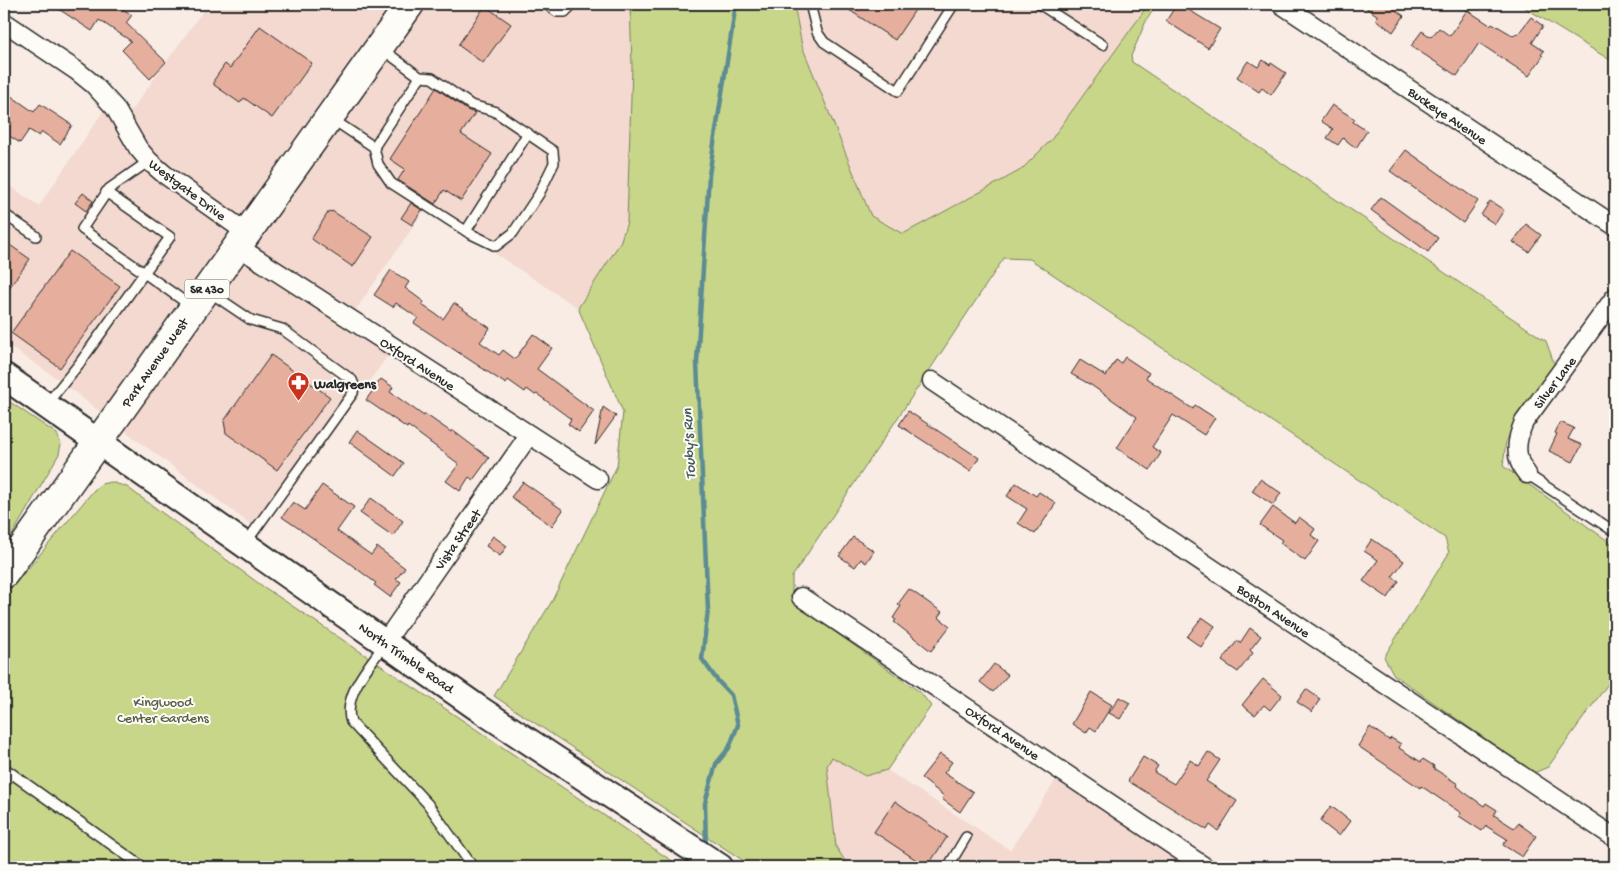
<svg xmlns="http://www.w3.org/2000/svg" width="1619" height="871" font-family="'Gochi Hand',sans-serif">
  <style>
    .built { fill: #f3d9cf }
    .green { fill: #c7d689; stroke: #79805a }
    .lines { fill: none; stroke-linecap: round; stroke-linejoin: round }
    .stream { stroke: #5c8b93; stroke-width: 4.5 }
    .building { fill: #e6ae9d; stroke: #2b2b2b }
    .service-casing { stroke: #2b2b2b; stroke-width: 12 }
    .minor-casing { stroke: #2b2b2b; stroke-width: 21 }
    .secondary-casing { stroke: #2b2b2b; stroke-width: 29 }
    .primary-casing { stroke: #2b2b2b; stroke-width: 31 }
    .service { stroke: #fdfcf7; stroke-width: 9 }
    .minor { stroke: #fdfcf7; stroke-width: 18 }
    .secondary { stroke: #fdfcf7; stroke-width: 25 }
    .primary { stroke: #fdfcf7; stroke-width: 28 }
    .labels { text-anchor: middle; stroke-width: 4; stroke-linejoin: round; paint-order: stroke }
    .shield { fill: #fdfcf7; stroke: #6a6a68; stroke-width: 1 }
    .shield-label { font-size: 12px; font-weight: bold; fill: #2b2b2b }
    .street-label { font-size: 14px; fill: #2b2b2b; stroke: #fdfcf7 }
    .poi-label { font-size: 14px; font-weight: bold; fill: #2b2b2b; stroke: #fdfcf7; text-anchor: start }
    .park-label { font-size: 14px; fill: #5a5e47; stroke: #fdfcf7 }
    .water-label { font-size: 15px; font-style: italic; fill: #435b5f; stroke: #fdfcf7 }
  </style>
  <rect width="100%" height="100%" fill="#f8ece5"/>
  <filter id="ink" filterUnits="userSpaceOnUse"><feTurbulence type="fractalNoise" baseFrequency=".02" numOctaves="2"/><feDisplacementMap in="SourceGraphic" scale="10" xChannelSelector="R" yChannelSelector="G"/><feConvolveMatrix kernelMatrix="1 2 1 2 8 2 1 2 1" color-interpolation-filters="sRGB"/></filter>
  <g filter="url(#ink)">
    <g class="built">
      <path d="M208 4H630L632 66 627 222 620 243 578 308 426 208 350 318 394 347 261 532 145 446 51 374 4 343V182L39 206 112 98 128 115Z"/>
      <path d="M794 4H1149L1051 140 1021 170 903 234 871 216 802 46Z"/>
      <path d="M832 756 865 776 887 770 1010 850 1056 780 1188 867H849L836 847 827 766Z"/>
    </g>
    <g class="green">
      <path d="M630 4H794L802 46 871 216 903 234 1021 170 1051 140 1149 4H1157L1146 21 1131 56 1132 62 1546 341 1555 366 1506 441 1503 466 1615 546V674L1548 767 1534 773 1394 675 1384 657 1449 553 1445 538 1030 259 1004 258 792 577V594L797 605 920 692 931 706 887 770 865 776 832 757 827 766 836 847 849 867H753L494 696 552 601 617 466 623 412 578 308 620 243 627 222 632 66Z"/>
      <path d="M1519 4H1615V63Z"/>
      <path d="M4 398 57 434 61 444 59 454 4 549Z"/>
      <path d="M111 482 127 487 135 493 261 585 681 867H4V597L94 490 101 484Z"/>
    </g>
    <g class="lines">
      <path class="stream" d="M706 848 705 803 716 764 729 748 738 725 731 695 717 680 702 659 708 610 697 362 709 175 736 4"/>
    </g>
    <g class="building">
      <path d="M51 4H115L132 15 126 23 166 62 150 79 122 50 131 41 99 20 92 31Z"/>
      <path d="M840 4H919L895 40Z"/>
      <path d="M1177 4H1179L1220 29 1208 48 1166 21Z"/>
      <path d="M1361 4H1387L1404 16 1393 32 1375 19 1378 16Z"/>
      <path d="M485 6 511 24 483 63 458 45Z"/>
      <path d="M1467 10 1490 25 1492 23 1514 36 1516 33 1518 34 1531 17 1543 26 1532 43 1544 51 1541 55 1543 56 1529 76 1479 43 1457 76 1411 46 1422 31 1431 37 1439 28 1450 36Z"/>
      <path d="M260 26 312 63 272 118 244 98 240 103 214 85V80L225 64 230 68Z"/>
      <path d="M1263 60 1270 65 1271 63 1286 73 1271 95 1262 88 1259 92 1237 77 1248 61 1258 67Z"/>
      <path d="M436 88 467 110 475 113 461 134 492 154 461 201 444 190 435 204 398 180 405 169 390 159Z"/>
      <path d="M4 91 34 112 40 104 72 125 60 144 42 132 39 136 29 130 20 143 5 133 12 123 4 118Z"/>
      <path d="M1332 105 1355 119 1353 122 1367 131 1356 148 1343 138 1338 145 1327 138 1333 129 1321 121Z"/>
      <path d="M1406 150 1478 201 1463 223 1390 171Z"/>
      <path d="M83 193 93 201 86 211 75 203Z"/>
      <path d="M1381 197 1438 238 1428 252 1371 210Z"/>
      <path d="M1490 201 1504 210 1495 224 1481 215Z"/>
      <path d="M411 203 422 210 412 225 401 218Z"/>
      <path d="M329 211 331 212 332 211 373 237 353 267 313 240 312 238Z"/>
      <path d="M1526 224 1541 235 1529 252 1513 242Z"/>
      <path d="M4 241 30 259 4 295Z"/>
      <path d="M70 251 120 286 60 368 11 333Z"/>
      <path d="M391 270 409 282 405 288 424 302 422 305 443 319 454 303 490 328 480 342 499 355 503 350 515 359 533 334 552 348 537 369 594 411 579 432 568 424 571 419 537 394 535 395 527 389 525 392 508 380 506 384 414 323 418 318 396 303 393 307 374 295Z"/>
      <path d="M271 355 330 397 277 470 226 433 224 421Z"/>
      <path d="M1125 357 1149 373 1146 378 1193 409 1195 405 1215 418 1204 435 1173 415 1152 447 1161 453 1150 470 1117 448 1137 417 1091 385 1071 374 1080 360 1106 376 1116 360 1121 363Z"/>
      <path d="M381 379 393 387 390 392 424 416 425 414 451 432 452 430 489 458 473 480 469 477 460 491 446 481 459 464 408 426 407 428 366 400Z"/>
      <path d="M603 407 616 416 595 445Z"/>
      <path d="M908 411 979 458 970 471 899 425Z"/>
      <path d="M1560 422 1574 428 1568 439 1582 445 1573 462 1549 451 1557 434 1555 433Z"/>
      <path d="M357 430 404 463 395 476 349 442Z"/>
      <path d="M1260 479 1281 493 1273 505 1252 491Z"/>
      <path d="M523 482 563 510 552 526 511 497Z"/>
      <path d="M1016 483 1036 496 1039 492 1056 503 1035 534 1018 523 1027 509 1007 496Z"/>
      <path d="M322 485 354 507 337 531 371 555 377 547 405 568 396 579 401 582 390 597 374 585 376 583 345 560 282 517 293 502 305 510Z"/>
      <path d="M371 498 403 521 393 536 360 513Z"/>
      <path d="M1273 507 1295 523 1299 517 1315 529 1311 535 1319 541 1305 561 1280 543 1282 540 1260 525Z"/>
      <path d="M493 536 507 546 500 556 486 546Z"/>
      <path d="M853 537 874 551 866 563 861 559 855 567 839 556Z"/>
      <path d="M1372 539 1404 561 1392 577 1399 581 1388 598 1363 581 1378 560 1364 551Z"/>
      <path d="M909 589 942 612 938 617 950 626 931 651 894 622 896 620 893 618 901 606 898 604Z"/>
      <path d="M1202 617 1215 626 1201 647 1187 637Z"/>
      <path d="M1250 628 1261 636 1250 650 1253 653 1238 672 1222 661 1237 641 1240 643Z"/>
      <path d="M994 664 1008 675 993 692 980 682Z"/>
      <path d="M1263 679 1282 695 1270 710 1264 705 1255 715 1242 705Z"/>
      <path d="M1306 689 1320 699 1312 712 1297 702Z"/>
      <path d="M1091 692 1112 705 1096 731 1090 727 1086 733 1072 724Z"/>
      <path d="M1119 697 1130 703 1120 719 1109 713Z"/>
      <path d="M1370 727 1389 740 1391 738 1401 744 1399 748 1421 762 1423 759 1434 766 1433 768 1458 784 1457 786 1464 792 1484 806 1486 803 1497 810 1494 815 1514 828 1518 823 1536 836 1522 857 1503 845 1507 839 1486 826 1482 831 1459 816 1461 813 1421 786 1420 788 1358 746Z"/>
      <path d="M1208 752 1220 760 1206 781 1237 801 1218 831 1210 825 1207 830 1128 781 1143 757 1158 766 1154 772 1174 784 1190 760 1199 766Z"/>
      <path d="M940 754 952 762 944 773 973 792 960 812 942 799 944 796 921 778Z"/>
      <path d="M895 801 947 837 927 867 874 832Z"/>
      <path d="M1331 806 1350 821 1339 836 1320 821Z"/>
    </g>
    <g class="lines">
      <defs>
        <g id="service">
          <path d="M546 4 557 12H565L573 4"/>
          <path d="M810 4 817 32 824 42 898 91 954 4"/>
          <path d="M1039 4 1103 45"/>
          <path d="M332 119 374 147 378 164 391 183 469 233 496 246 513 233 539 194 554 163 553 151 494 111 471 105 432 78 420 77 382 49"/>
          <path d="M374 147 420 77"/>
          <path d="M149 161 109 189 82 229 191 306"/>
          <path d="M4 214 36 236"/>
          <path d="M466 231 528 133"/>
          <path d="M208 291 251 320 282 329 352 380 354 385 353 393 245 544"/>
          <path d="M46 405 79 364 170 237 106 192"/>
          <path d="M1527 474 1615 532"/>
          <path d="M384 645C369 666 342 696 351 722L427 803 473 867"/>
          <path d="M4 768 143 867"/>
          <path d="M4 782 12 774"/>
          <path d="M948 867 966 837"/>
        </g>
        <g id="minor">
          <path d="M1281 4 1615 226"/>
          <path d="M4 22 77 71 93 84 115 108 138 148 149 161 164 174 247 233"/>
          <path d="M237 246 598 479"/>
          <path d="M932 381 1615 838"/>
          <path d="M1527 474C1513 458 1516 440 1524 422L1615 297"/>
          <path d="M801 597 1205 867"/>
          <path d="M385 642 529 435"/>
        </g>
        <path id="secondary" d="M4 376 478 708 720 867"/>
        <path id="primary" d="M4 574 410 4"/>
      </defs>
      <use href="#service" class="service-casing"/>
      <use href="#minor" class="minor-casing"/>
      <use href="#secondary" class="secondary-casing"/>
      <use href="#primary" class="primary-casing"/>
      <use href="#service" class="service"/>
      <use href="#minor" class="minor"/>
      <use href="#secondary" class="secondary"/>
      <use href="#primary" class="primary"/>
    </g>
  </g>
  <defs>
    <symbol id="pharmacy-pin" viewBox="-11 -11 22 30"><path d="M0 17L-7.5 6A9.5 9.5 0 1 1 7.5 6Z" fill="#c8321e" stroke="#fdfcf7"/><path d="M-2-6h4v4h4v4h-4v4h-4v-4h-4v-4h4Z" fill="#fff"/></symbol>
  </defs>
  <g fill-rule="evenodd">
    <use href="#pharmacy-pin" x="286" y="370" width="25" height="34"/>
  </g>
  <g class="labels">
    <rect class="shield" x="184.5" y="279.5" width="45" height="19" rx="4"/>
    <g class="shield-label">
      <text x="207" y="293">SR 430</text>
    </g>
    <g class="street-label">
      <text transform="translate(1448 115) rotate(34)" y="5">Buckeye Avenue</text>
      <text transform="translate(188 189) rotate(37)" y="5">Westgate Drive</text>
      <text transform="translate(154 362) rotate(-55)" y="5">Park Avenue West</text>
      <text transform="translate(418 363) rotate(33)" y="5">Oxford Avenue</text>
      <text transform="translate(1554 382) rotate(-53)" y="5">Silver Lane</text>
      <text transform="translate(457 539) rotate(-55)" y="5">Vista Street</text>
      <text transform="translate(1274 610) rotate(34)" y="5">Boston Avenue</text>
      <text transform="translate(407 657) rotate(35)" y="5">North Trimble Road</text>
      <text transform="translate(1003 732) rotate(34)" y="5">Oxford Avenue</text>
    </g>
    <g class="poi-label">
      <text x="314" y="388">Walgreens</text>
    </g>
    <g class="park-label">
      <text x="163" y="706">Kingwood<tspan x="163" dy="16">Center Gardens</tspan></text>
    </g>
    <g class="water-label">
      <text transform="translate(688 444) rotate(-93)" y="5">Touby's Run</text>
    </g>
  </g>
  <rect width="1619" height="871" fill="none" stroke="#fdfcf7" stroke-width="20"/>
  <rect x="10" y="10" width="1599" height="851" fill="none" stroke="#2b2b2b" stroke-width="2" filter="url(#ink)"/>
</svg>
